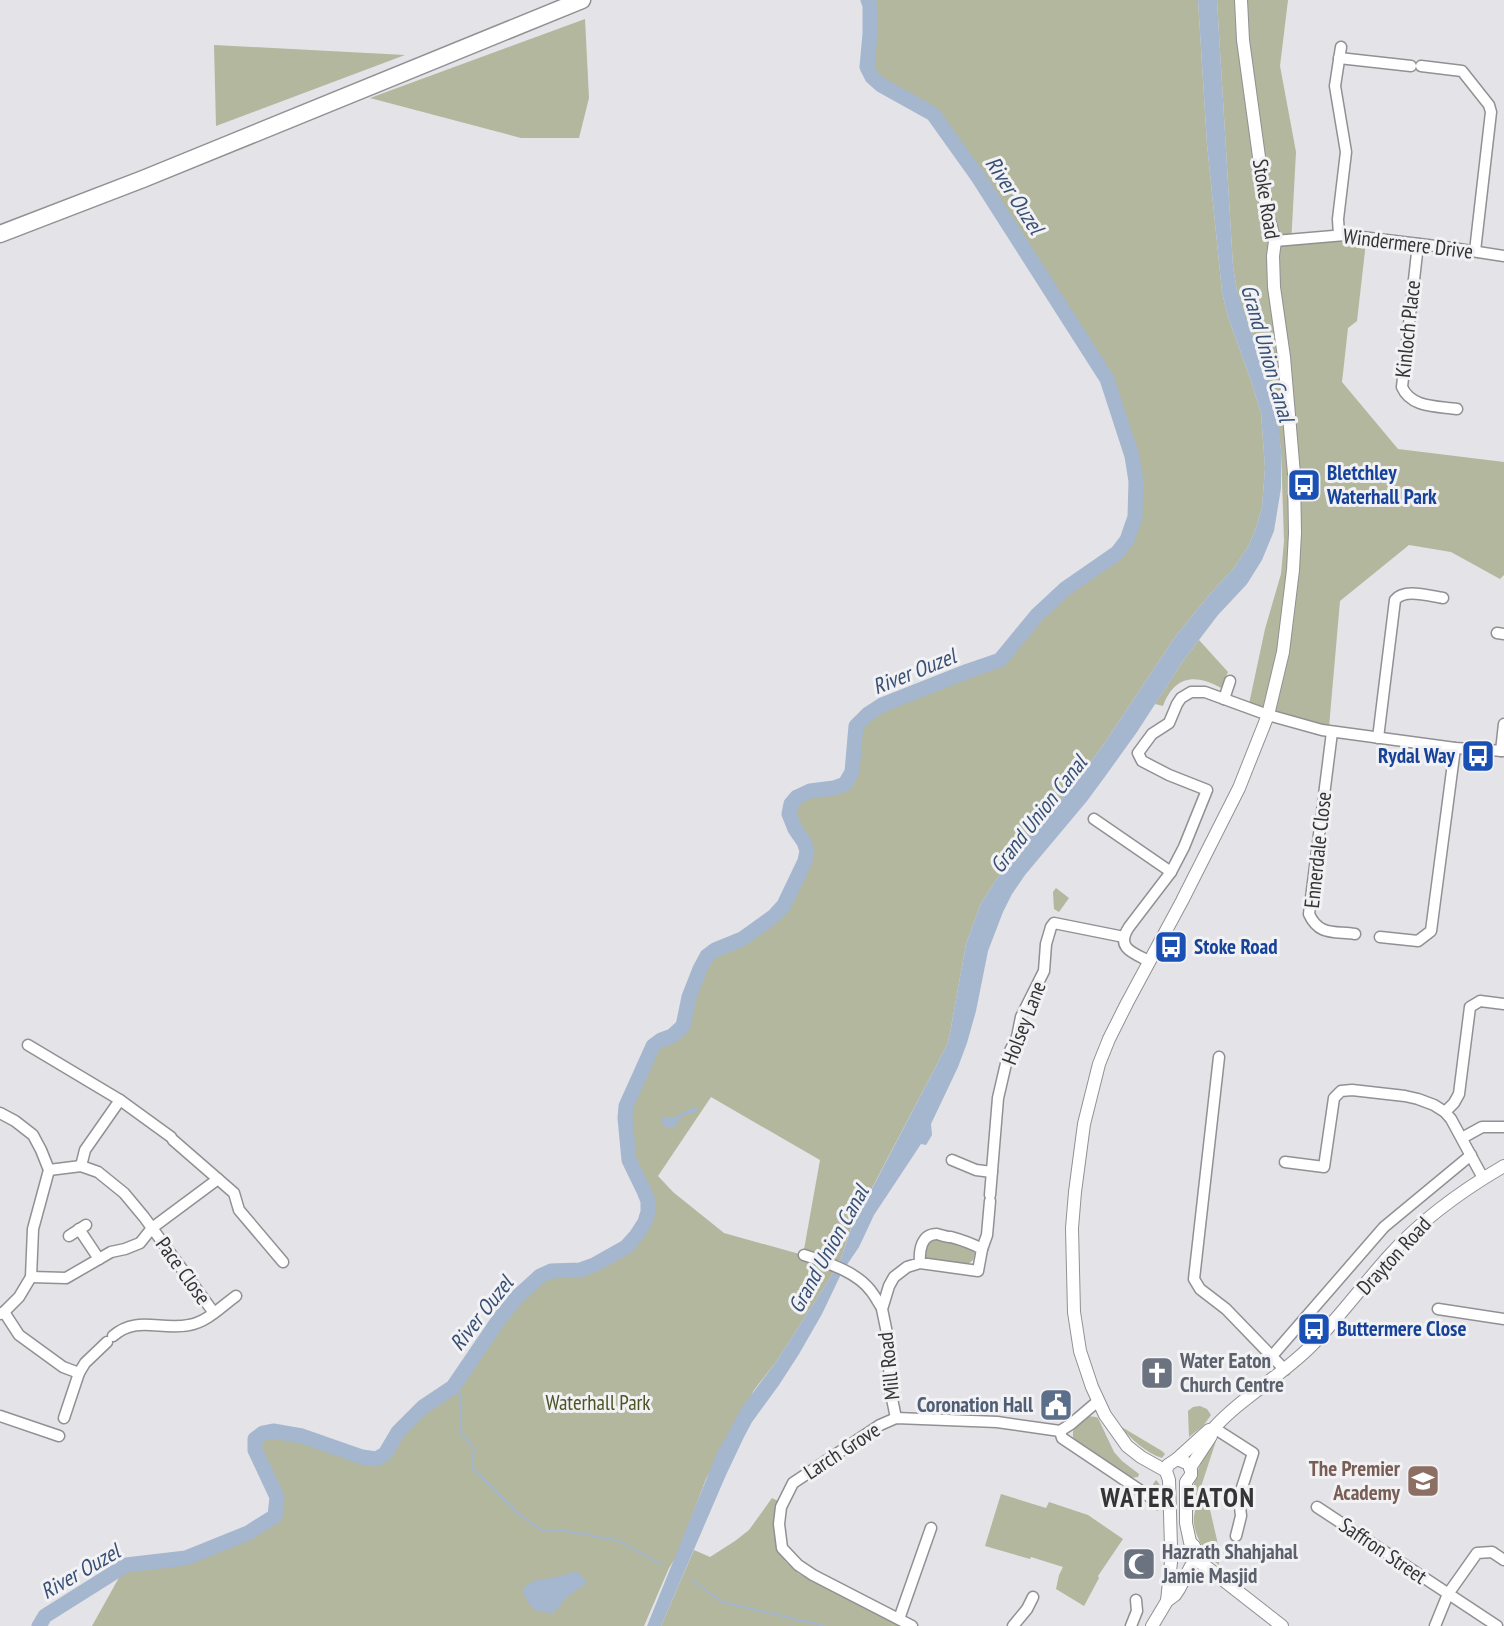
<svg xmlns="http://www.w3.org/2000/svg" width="1504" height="1626" font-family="'PT Sans Narrow',sans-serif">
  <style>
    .green { fill: #b2b79d; fill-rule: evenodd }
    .water { fill: #a5b6cf }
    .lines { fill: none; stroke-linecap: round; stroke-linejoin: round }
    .stream { stroke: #a5b6cf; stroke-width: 2 }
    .river { stroke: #a5b6cf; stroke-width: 15 }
    .minor-casing { stroke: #919093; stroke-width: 13 }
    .tertiary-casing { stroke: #919093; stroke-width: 14 }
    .trunk-casing { stroke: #919093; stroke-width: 19 }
    .minor { stroke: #fff; stroke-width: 10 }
    .tertiary { stroke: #fff; stroke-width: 12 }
    .trunk { stroke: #fff; stroke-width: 16 }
    .labels { text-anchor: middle; stroke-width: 6; stroke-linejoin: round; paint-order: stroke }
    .street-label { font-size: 21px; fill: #343435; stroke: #f2f1f4 }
    .transit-label { font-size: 21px; font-weight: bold; fill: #164399; stroke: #f2f1f4; text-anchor: start }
    .worship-label { font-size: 21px; font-weight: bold; fill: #5b616d; stroke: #f2f1f4; text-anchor: start }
    .park-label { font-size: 21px; fill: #4d5424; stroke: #f2f1f4 }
    .service-label { font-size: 21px; font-weight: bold; fill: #4e5e75; stroke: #f2f1f4; text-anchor: end }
    .education-label { font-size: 21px; font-weight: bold; fill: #785e54; stroke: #f2f1f4; text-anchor: end }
    .water-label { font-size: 22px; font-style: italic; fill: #364f75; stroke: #f2f1f4 }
    .district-label { font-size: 27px; font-weight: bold; letter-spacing: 1.5px; fill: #343435; stroke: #f2f1f4 }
  </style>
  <rect width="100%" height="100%" fill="#e4e3e7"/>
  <g class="green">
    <path d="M868 0H1198L1207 144 1222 292 1228 317 1251 381 1261 413 1265 468 1262 507 1257 525 1249 545 1234 568 1210 594 1175 637 1106 741 1078 779 1014 853 981 903 966 944 950 1033 947 1045 851 1228 841 1258 830 1278 776 1362 754 1390 706 1479 677 1555 669 1568 644 1626H92L126 1565 186 1558 248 1533 275 1516 277 1497 255 1450V1439L263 1433 273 1431 302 1436 362 1457 376 1459 385 1454 398 1432 423 1407 453 1387 500 1318 517 1297 540 1276 551 1271 580 1270 594 1265 626 1247 636 1236 645 1222 648 1212V1201L644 1191 629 1160 625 1118 626 1106 653 1046 661 1040 672 1036 683 1026 689 997 700 969 707 956 715 950 742 939 756 929 774 916 784 905 804 861 807 851 804 842 795 829 789 814 791 804 798 797 810 791 834 788 845 784 852 772 856 726 868 714 882 705 968 671 1000 660 1037 615 1065 589 1117 553 1127 540 1135 517 1136 481 1132 456 1107 379 978 177 933 114 881 85 872 77 867 67 870 5ZM711 1097 820 1160 803 1255 724 1233 673 1192 658 1176Z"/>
    <path d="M1217 0H1288L1280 66 1296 152 1291 245 1331 241 1366 242 1357 321 1348 328 1342 382 1398 449 1504 462V575L1500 579 1451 552 1409 545 1340 601 1329 727 1249 704 1265 629 1281 574 1284 541 1281 450 1273 392 1265 366 1243 312 1237 291 1233 266Z"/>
    <path d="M585 19 589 98 579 138H521L370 98Z"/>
    <path d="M214 45 405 55 216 126Z"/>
    <path d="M1199 640 1228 672 1221 688C1195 673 1174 676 1163 706L1155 704 1183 661Z"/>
    <path d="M1056 888 1069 898 1059 912 1054 909 1053 892Z"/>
    <path d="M935 1237 965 1246 975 1253 973 1260 967 1265 924 1258 926 1244Z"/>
    <path d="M1200 1406 1207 1409 1211 1415 1203 1426 1189 1437 1188 1411 1193 1407Z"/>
    <path d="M1087 1416 1096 1417 1098 1418 1114 1452 1122 1461 1139 1474 1138 1477 1130 1478 1074 1440C1070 1428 1078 1423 1087 1416Z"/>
    <path d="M1120 1426 1162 1451 1165 1454 1162 1458C1146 1453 1131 1439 1120 1426Z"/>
    <path d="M1213 1440 1216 1441 1193 1511 1191 1510C1192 1479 1198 1467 1213 1440Z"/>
    <path d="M1156 1480C1163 1487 1165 1498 1162 1508L1157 1511 1155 1509 1153 1484Z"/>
    <path d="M1204 1484 1217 1540 1219 1565C1206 1555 1192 1534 1194 1516 1196 1505 1201 1494 1204 1484Z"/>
    <path d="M1001 1494 1046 1508 1049 1502 1088 1515 1123 1539 1098 1576 1099 1578 1084 1606 1056 1589 1059 1575 1063 1567 1031 1557 1030 1559 985 1546Z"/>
    <path d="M772 1498 778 1501 774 1527 785 1561 799 1574 901 1626H661L694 1550 710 1557 735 1541 749 1530Z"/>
  </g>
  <g class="water">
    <path d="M1198 0H1217L1233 266 1237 291 1250 329 1265 366 1273 392 1278 421 1281 450V488L1274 531 1262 560 1247 584 1218 615 1183 661 1137 732 1104 778 1087 801 1025 875 1012 894 1003 912 988 951 976 1011 967 1043 958 1067 931 1124 932 1135 926 1145 921 1144 874 1215 859 1247 842 1272 822 1314 799 1354 779 1385 752 1422 744 1437 726 1475 661 1626H647L717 1453 742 1407 776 1362 830 1278 841 1258 851 1229 947 1045 950 1033 966 944 981 903 1014 853 1078 779 1106 741 1175 637 1210 594 1234 568 1249 545 1257 525 1262 507 1265 468 1261 413 1251 381 1228 317 1222 292 1207 144Z"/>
    <path d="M695 1107 698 1108 696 1112 682 1116 674 1128H666L662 1123V1118L674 1117Z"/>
    <path d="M577 1571 587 1583 567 1597 554 1613C532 1612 530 1608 522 1589L533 1581 561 1576Z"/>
  </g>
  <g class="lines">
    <g class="stream">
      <path d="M447 1390 460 1394 461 1433 474 1448 472 1467 520 1515 543 1531 560 1530 617 1540 662 1565"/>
      <path d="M692 1580 722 1602 825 1626"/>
    </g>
    <path class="river" d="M39 1626 45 1616 126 1565 186 1558 248 1533 275 1516 277 1497 255 1450V1439L263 1433 273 1431 302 1436 362 1457 376 1459 385 1454 398 1432 423 1407 453 1387 500 1318 517 1297 540 1276 551 1271 580 1270 594 1265 626 1247 636 1236 645 1222 648 1212V1201L644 1191 629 1160 625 1118 626 1106 653 1046 661 1040 672 1036 683 1026 689 997 700 969 707 956 715 950 742 939 756 929 774 916 784 905 805 861 807 851 804 842 795 829 789 814 791 804 797 797 810 791 834 788 845 784 852 772 856 726 868 714 882 705 968 671 1000 660 1037 615 1065 589 1117 553 1127 540 1135 517 1136 481 1132 456 1107 379 978 177 933 114 881 85 872 77 867 67 870 34V5L868 0"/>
    <defs>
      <g id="minor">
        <path d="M1339 58 1411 66"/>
        <path d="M1421 66 1462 71 1489 105 1491 112 1475 251"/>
        <path d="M1339 235 1338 219 1346 152 1335 86 1341 47"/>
        <path d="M1275 241 1345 235 1452 248 1504 256"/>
        <path d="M1418 244 1402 387C1411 408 1437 406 1457 409"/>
        <path d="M1497 633 1504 634"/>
        <path d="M1224 699 1230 681"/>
        <path d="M1332 732 1309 914C1319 936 1334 931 1355 934"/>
        <path d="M1378 738 1395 600C1404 588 1429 596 1443 598"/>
        <path d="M1501 751 1504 724"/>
        <path d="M1094 819 1171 872"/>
        <path d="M1380 937 1418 941 1431 931 1455 748"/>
        <path d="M1149 961C1133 953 1115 948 1129 927L1171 872 1184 847 1207 790 1169 775 1142 761 1138 753 1152 734 1169 723 1177 704 1181 698 1191 692H1205L1268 715 1322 730 1455 748 1504 751"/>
        <path d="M28 1045 120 1100 85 1150 81 1166"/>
        <path d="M1219 1057 1194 1279 1200 1289 1226 1309 1285 1370"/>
        <path d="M120 1100 171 1137"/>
        <path d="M1445 1112 1454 1103 1459 1094 1470 1007 1480 1001 1504 1004"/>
        <path d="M0 1113 15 1121 33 1135 41 1150 49 1170 33 1229 31 1277 19 1297 4 1312 0 1314"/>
        <path d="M1462 1138 1482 1127H1504"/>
        <path d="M173 1140 234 1193 239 1210 283 1262"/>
        <path d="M952 1160 976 1170 992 1172"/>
        <path d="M1285 1162 1324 1167 1334 1098 1341 1091 1352 1090 1405 1096 1418 1099 1434 1105 1445 1112 1451 1119 1483 1178"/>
        <path d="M49 1170 81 1166 98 1172 124 1193 144 1217 214 1313"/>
        <path d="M990 1195 998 1098 1008 1055 1017 1037 1021 1017 1044 971 1046 944 1051 927 1054 923 1124 937"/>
        <path d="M79 1229 99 1259"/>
        <path d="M69 1236 86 1225"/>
        <path d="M982 1249 987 1235 990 1201"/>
        <path d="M804 1255C827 1263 856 1271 871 1291 875 1296 878 1302 882 1308"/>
        <path d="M31 1277 66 1278 111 1252 125 1249 140 1243 152 1228 218 1179"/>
        <path d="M1438 1309 1504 1319"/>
        <path d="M4 1312 19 1335 63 1367 79 1373"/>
        <path d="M113 1336C137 1315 161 1331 189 1325 207 1322 222 1306 236 1296"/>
        <path d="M1272 1356 1384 1227 1471 1155"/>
        <path d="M0 1416 59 1436"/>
        <path d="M64 1418 79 1373 85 1363 107 1342"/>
        <path d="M896 1418 890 1389 888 1338 882 1309 889 1286 894 1277 907 1267 920 1263 978 1271 982 1249C971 1243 962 1240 951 1237 946 1237 941 1235 937 1234 921 1234 919 1251 920 1263"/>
        <path d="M1214 1428 1253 1453 1239 1497 1241 1516 1236 1536"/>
        <path d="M1060 1431 1062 1438 1150 1497"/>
        <path d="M1317 1507 1497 1626"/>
        <path d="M899 1619 931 1528"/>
        <path d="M912 1626 813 1575 798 1565 782 1548 779 1524 781 1507 793 1483 880 1425 896 1418 997 1422 1060 1431 1071 1424 1098 1401"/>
        <path d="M1013 1626 1027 1609 1033 1597"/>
        <path d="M1131 1626 1137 1611 1136 1600"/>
        <path d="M1435 1626 1448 1594 1477 1553 1492 1552 1504 1560"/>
      </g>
      <g id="tertiary">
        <path d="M1190 1468 1211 1436"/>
        <path d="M1166 1471 1141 1457 1127 1446 1105 1415 1092 1387 1080 1351 1074 1312 1072 1228 1075 1192 1084 1124 1099 1064 1109 1039 1127 1003 1182 901 1239 788 1268 715 1283 652 1293 570 1295 533 1294 474 1284 357 1274 287 1273 256 1275 241 1266 208 1243 40 1241 0"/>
        <path d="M1196 1560 1204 1565 1282 1626"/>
        <path d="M1167 1601 1171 1562 1169 1556 1171 1547 1169 1480 1166 1471 1168 1465 1177 1459 1209 1430 1213 1429C1242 1397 1280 1377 1311 1346 1339 1318 1362 1286 1389 1256 1422 1219 1461 1191 1504 1166"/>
        <path d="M1152 1626 1167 1601 1175 1595 1179 1589 1191 1566 1196 1560 1197 1555 1194 1546 1190 1542 1186 1523V1482L1191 1475V1471L1189 1464 1177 1459"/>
      </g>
      <path id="trunk" d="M0 234 143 179 582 0"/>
    </defs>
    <use href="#minor" class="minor-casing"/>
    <use href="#tertiary" class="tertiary-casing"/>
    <use href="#trunk" class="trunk-casing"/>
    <use href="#minor" class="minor"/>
    <use href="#tertiary" class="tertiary"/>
    <use href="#trunk" class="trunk"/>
  </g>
  <defs>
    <symbol id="bus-square" viewBox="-11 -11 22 22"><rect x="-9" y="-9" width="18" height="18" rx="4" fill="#1a4fb4" stroke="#f2f1f4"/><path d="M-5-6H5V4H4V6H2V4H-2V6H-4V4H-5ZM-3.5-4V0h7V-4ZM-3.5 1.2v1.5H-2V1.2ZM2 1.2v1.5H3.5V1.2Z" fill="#fff"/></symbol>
    <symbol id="church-square" viewBox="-11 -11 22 22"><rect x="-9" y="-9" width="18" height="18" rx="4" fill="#6b7280" stroke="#f2f1f4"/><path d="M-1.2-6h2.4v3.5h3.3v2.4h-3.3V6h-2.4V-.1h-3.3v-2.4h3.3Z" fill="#fff"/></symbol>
    <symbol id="civic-square" viewBox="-11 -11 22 22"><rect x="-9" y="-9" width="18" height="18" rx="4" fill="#5c6f8a" stroke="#f2f1f4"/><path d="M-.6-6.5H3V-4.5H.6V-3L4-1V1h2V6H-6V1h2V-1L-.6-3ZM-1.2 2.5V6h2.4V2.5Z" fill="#fff"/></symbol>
    <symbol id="school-square" viewBox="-11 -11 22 22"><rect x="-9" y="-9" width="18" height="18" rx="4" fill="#8d6e63" stroke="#f2f1f4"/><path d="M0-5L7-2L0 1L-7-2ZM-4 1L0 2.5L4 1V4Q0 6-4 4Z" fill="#fff"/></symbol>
    <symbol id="mosque-square" viewBox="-11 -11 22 22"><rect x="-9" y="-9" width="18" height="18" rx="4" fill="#6b7280" stroke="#f2f1f4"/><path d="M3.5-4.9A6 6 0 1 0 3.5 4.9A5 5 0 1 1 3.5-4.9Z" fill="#fff"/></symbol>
  </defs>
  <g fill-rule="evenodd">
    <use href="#bus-square" x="1285" y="466" width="38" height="38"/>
    <use href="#bus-square" x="1459" y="737" width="38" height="38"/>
    <use href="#bus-square" x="1152" y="928" width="38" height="38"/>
    <use href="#bus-square" x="1295" y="1310" width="38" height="38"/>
    <use href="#church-square" x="1138" y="1354" width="38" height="38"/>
    <use href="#civic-square" x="1037" y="1386" width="38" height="38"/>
    <use href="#school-square" x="1404" y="1462" width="38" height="38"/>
    <use href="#mosque-square" x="1120" y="1545" width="38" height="38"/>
  </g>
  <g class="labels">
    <g class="street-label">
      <text transform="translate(1266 199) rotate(81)" y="7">Stoke Road</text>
      <text transform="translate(1408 244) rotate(7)" y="7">Windermere Drive</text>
      <text transform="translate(1408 329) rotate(-84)" y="7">Kinloch Place</text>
      <text transform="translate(1318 850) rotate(-84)" y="7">Ennerdale Close</text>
      <text transform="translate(1024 1023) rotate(-69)" y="7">Holsey Lane</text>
      <text transform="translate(1394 1256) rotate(-47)" y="7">Drayton Road</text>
      <text transform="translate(183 1271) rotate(54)" y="7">Pace Close</text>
      <text transform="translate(889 1366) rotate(-96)" y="7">Mill Road</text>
      <text transform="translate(842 1451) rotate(-33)" y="7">Larch Grove</text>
      <text transform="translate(1383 1551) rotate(34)" y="7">Saffron Street</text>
    </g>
    <g class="transit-label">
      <text x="1327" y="480">Bletchley<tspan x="1327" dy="24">Waterhall Park</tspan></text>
      <text x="1455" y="763" text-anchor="end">Rydal Way</text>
      <text x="1194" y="954">Stoke Road</text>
      <text x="1337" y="1336">Buttermere Close</text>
    </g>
    <g class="worship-label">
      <text x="1180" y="1368">Water Eaton<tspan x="1180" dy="24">Church Centre</tspan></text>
      <text x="1162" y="1559">Hazrath Shahjahal<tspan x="1162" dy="24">Jamie Masjid</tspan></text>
    </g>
    <g class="park-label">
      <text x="598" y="1410">Waterhall Park</text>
    </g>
    <g class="service-label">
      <text x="1033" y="1412">Coronation Hall</text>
    </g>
    <g class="education-label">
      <text x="1400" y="1476">The Premier<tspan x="1400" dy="24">Academy</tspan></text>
    </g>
    <g class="water-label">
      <text transform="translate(1015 195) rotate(57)" y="8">River Ouzel</text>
      <text transform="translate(1268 353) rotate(74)" y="8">Grand Union Canal</text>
      <text transform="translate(914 671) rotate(-22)" y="8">River Ouzel</text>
      <text transform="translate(1038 814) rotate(-52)" y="8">Grand Union Canal</text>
      <text transform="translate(828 1249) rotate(-61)" y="8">Grand Union Canal</text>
      <text transform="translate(481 1313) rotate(-52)" y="8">River Ouzel</text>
      <text transform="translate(80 1571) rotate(-30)" y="8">River Ouzel</text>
    </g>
    <g class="district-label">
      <text x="1178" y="1507">WATER EATON</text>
    </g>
  </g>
</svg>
